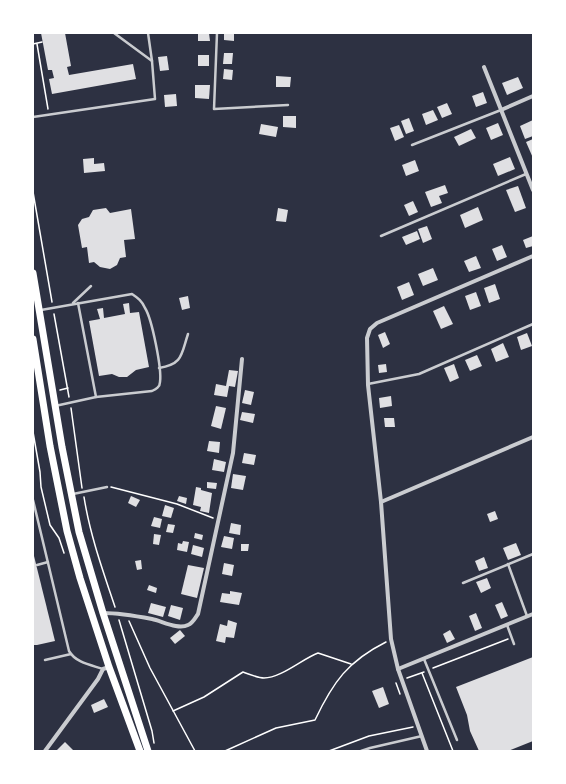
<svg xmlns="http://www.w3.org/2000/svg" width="566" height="784" font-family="'Alegreya Sans',sans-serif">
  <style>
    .building { fill: #e0e0e3 }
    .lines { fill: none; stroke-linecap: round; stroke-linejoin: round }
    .path { stroke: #fff; stroke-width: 1.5 }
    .service { stroke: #caccd0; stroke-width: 2.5 }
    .minor { stroke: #caccd0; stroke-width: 4 }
    .primary { stroke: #fff; stroke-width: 7 }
  </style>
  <rect width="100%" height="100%" fill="#2d3142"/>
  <g class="building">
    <path d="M41 33H65L71 66 67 67 69 75 133 64 136 79 52 94 49 79 54 78 52 70H48Z"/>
    <path d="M198 33H209L210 41H198Z"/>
    <path d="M224 33H234V41L224 40Z"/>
    <path d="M224 53H233L232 64H223Z"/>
    <rect x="198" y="55" width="11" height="11"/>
    <path d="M167 56 169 70 160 71 158 57Z"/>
    <path d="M224 69 233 70 232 80 223 79Z"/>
    <path d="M276 76 291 77 290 87H276Z"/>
    <path d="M518 77 523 88 507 95 502 83Z"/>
    <path d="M195 85H210L209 99 195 98Z"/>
    <path d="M483 92 487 103 476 107 472 96Z"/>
    <path d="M176 94 177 106 165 107 164 95Z"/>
    <path d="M447 103 452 114 442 118 437 107Z"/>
    <path d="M433 110 438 120 426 125 422 114Z"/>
    <path d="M283 116H296V128L283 127Z"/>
    <path d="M409 118 414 131 406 134 401 121Z"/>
    <path d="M533 120V136L525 139 520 126Z"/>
    <path d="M498 123 503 135 491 140 486 128Z"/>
    <path d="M261 124 278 127 276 137 259 134Z"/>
    <path d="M399 125 404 137 395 141 390 128Z"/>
    <path d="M471 129 476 138 459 146 454 137Z"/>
    <path d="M533 139V158L526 142Z"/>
    <path d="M510 157 515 169 498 176 493 164Z"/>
    <path d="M94 158V164L104 163 105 171 84 173 83 159Z"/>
    <path d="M415 160 419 171 406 176 402 165Z"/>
    <path d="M445 185 448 193 439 196 442 203 431 207 425 192Z"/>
    <path d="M518 186 526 208 515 212 506 190Z"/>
    <path d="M413 201 418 212 409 216 404 205Z"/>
    <path d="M478 207 483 220 465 228 460 215Z"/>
    <path d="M106 208 110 213 131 209 135 239 124 240 126 257 120 258 117 265 110 269 100 267 94 262 89 263 87 247 82 248 78 225 82 219 89 217 93 210Z"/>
    <path d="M278 208 288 210 286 222 276 221Z"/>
    <path d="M427 226 432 239 423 243 418 229Z"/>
    <path d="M417 231 420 239 406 245 402 237Z"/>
    <path d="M533 236V246L526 248 523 240Z"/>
    <path d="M502 245 507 257 497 261 492 249Z"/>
    <path d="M476 256 481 268 469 272 464 261Z"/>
    <path d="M433 268 438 280 423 286 418 274Z"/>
    <path d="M409 282 414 295 402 300 397 287Z"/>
    <path d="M495 284 500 299 489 303 484 288Z"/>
    <path d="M476 292 481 306 470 310 465 296Z"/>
    <path d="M188 296 190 308 182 310 179 298Z"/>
    <path d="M129 303 130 313 139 312 149 367 136 370 127 377H119L112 374 99 376 89 321 100 319 97 309 103 308 104 318 125 314 123 304Z"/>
    <path d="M444 306 453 324 441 329 433 311Z"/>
    <path d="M385 332 390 344 383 348 378 335Z"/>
    <path d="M527 333 532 346 521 350 517 337Z"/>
    <path d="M503 343 509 357 496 362 491 349Z"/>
    <path d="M477 355 482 366 470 371 465 360Z"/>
    <path d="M386 364 387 372 379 373 378 365Z"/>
    <path d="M454 364 459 378 450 382 444 368Z"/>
    <path d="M229 370 238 371 235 387 229 386 227 397 214 395 216 384 226 386Z"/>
    <path d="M245 390 254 392 251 405 242 403Z"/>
    <path d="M391 396 392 406 380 408 379 398Z"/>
    <path d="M216 406 226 408 221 429 211 426Z"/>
    <path d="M242 412 255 414 253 423 240 420Z"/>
    <path d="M384 418H394L395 427H385Z"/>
    <path d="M209 441 220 442 219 453 207 451Z"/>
    <path d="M244 453 256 455 254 465 242 463Z"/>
    <path d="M214 459 226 462 224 472 212 470Z"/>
    <path d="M233 474 246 476 243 490 231 488Z"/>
    <path d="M207 482 217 483 216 489 207 488Z"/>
    <path d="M196 487 201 488V490L212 493 209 513 200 511 201 507 193 505Z"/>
    <path d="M131 496 140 500 136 507 128 503Z"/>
    <path d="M179 496 187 498 186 504 177 501Z"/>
    <path d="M165 505 174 508 171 518 162 516Z"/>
    <path d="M495 511 498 519 490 522 487 514Z"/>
    <path d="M154 517 162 519 160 528 151 526Z"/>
    <path d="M231 523 241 525 240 535 229 533Z"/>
    <path d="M168 524 175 525 173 533 166 532Z"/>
    <path d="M195 533 203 535 202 540 194 538Z"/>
    <path d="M154 534 161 535 159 545 153 544Z"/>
    <path d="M224 536 234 538 232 549 221 547Z"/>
    <path d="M183 541 189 542 187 552 177 550 178 543 182 544Z"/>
    <path d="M516 543 521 555 508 560 503 548Z"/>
    <path d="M241 544H249L248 551H241Z"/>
    <path d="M193 545 204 548 202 557 191 554Z"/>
    <path d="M33 552 55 641 37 645H33Z"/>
    <path d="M484 557 488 568 479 571 475 561Z"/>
    <path d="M141 560 142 569 137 570 135 561Z"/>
    <path d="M224 563 234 565 232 576 222 574Z"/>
    <path d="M188 565 204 568 197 598 181 594Z"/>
    <path d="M487 578 491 588 481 593 476 582Z"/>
    <path d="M149 585 157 588 156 593 147 590Z"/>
    <path d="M230 591 242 593 239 605 220 602 222 593 230 594Z"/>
    <path d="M502 602 508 616 501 619 495 605Z"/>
    <path d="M151 603 166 607 163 617 148 613Z"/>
    <path d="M171 605 183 608 180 620 168 616Z"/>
    <path d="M476 613 482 628 475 631 469 616Z"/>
    <path d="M228 620 237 623 234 638 226 637 225 643 216 641 220 624 227 626Z"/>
    <path d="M180 630 185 636 175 644 170 638Z"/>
    <path d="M450 630 455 639 447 643 443 634Z"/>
    <path d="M533 657V741L508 751H479L470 731 467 715 456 687Z"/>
    <path d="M383 687 389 704 379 708 372 691Z"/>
    <path d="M104 699 108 707 94 713 91 705Z"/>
    <path d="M65 742 74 751H56Z"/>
  </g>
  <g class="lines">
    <g class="path">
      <path d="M33 44 42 42"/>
      <path d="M37 44 48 109"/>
      <path d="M33 192 52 302"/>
      <path d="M54 314 69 397"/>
      <path d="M60 390 68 388"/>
      <path d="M71 408 82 488"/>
      <path d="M33 432 40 472 41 487 50 525 59 538 64 553"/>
      <path d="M111 487 177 504 213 518"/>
      <path d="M84 497C90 535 103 571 115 607"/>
      <path d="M119 620 152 731 154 743"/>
      <path d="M129 621 150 668 195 751"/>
      <path d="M433 668 508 639"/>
      <path d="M422 673 453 751"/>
      <path d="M407 678 424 672"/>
      <path d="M396 683 400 694"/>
      <path d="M173 711 204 697 243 672C249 674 258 678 264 678 281 678 302 659 318 653L351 664"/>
      <path d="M225 751 276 728 315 720C333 682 348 661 386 642"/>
      <path d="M329 751 369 736 413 727"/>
    </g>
    <g class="service">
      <path d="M114 33 152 61"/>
      <path d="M217 33 214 109 288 105"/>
      <path d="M33 117 155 99 152 61 148 33"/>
      <path d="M412 145 501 110"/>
      <path d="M381 236 526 174"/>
      <path d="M73 303 91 286"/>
      <path d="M78 303 96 397"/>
      <path d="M41 310 132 294C138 298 142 301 145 308 152 319 162 369 160 382 160 387 156 389 152 391L96 397 55 406"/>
      <path d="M159 368C183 364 181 355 188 334"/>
      <path d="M368 384 419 374 533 324"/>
      <path d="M73 494 107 487"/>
      <path d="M33 500 69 651C76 663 91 665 103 669"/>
      <path d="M508 564 527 616"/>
      <path d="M37 565 48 562"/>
      <path d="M463 583 533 554"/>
      <path d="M507 625 514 644"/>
      <path d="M424 659 457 740"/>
      <path d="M45 660 71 654"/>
      <path d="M361 751 370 748 422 736"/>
    </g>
    <g class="minor">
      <path d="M484 67 533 190"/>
      <path d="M501 110 533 96"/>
      <path d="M381 502 533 437"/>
      <path d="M103 613C120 613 136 616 152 619 162 621 178 630 188 625 193 623 195 618 198 614L233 453 242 359"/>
      <path d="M398 669 533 614"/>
      <path d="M45 751 98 679 103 669 109 667"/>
      <path d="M427 751 398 669 391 639 381 502 368 385 367 338 370 329 377 323 533 256"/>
    </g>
    <g class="primary">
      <path d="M33 273 62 447 79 532 103 613 148 751"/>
      <path d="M33 339 50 446 67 531 80 578 109 667 140 751"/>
    </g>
  </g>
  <rect width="566" height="784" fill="none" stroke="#ffffff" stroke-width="68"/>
</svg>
